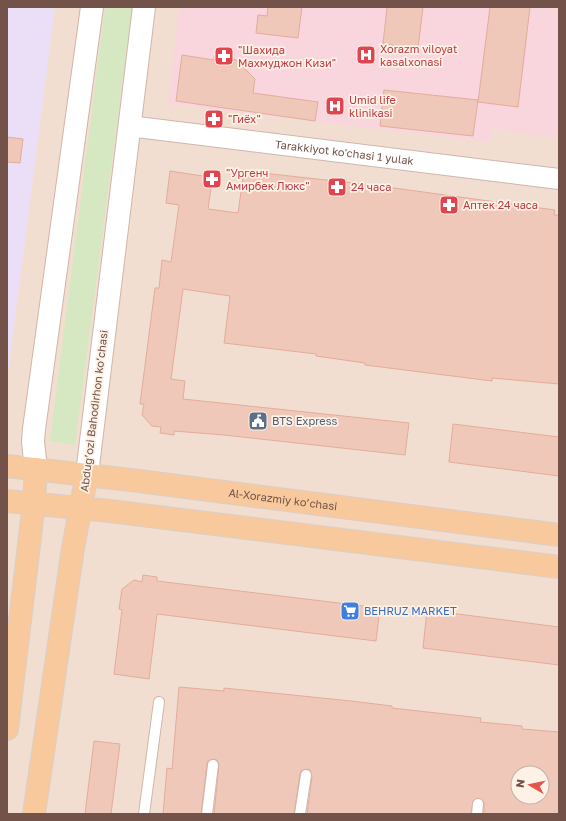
<svg xmlns="http://www.w3.org/2000/svg" width="566" height="821" font-family="'Golos Text',sans-serif">
  <style>
    .residential { fill: #f2ded0; fill-rule: evenodd }
    .education { fill: #ebdff7 }
    .medical { fill: #f9d5de }
    .green { fill: #d6e8c1 }
    .building { fill: #f0c8ba; stroke: #e2ac9b; fill-rule: evenodd }
    .lines { fill: none; stroke-linecap: round; stroke-linejoin: round }
    .service-casing { stroke: #ceb6ac; stroke-width: 12 }
    .minor-casing { stroke: #ceb6ac; stroke-width: 22 }
    .secondary-casing { stroke: #d1b5a9; stroke-width: 24 }
    .primary-casing { stroke: #d8cfcc; stroke-width: 24 }
    .service { stroke: #fff; stroke-width: 10 }
    .minor { stroke: #fff; stroke-width: 20 }
    .secondary { stroke: #fff; stroke-width: 22 }
    .primary { stroke: #f8c99c; stroke-width: 22 }
    .labels { text-anchor: middle; stroke-width: 3.5; stroke-linejoin: round; paint-order: stroke }
    .health-label { font-size: 11px; fill: #be3a42; stroke: #fef2e7; text-anchor: start }
    .street-label { font-size: 11px; fill: #725249; stroke: #fef2e7 }
    .service-label { font-size: 11px; fill: #4e5e75; stroke: #fef2e7; text-anchor: start }
    .shop-label { font-size: 11px; fill: #366cbe; stroke: #fef2e7; text-anchor: start }
  </style>
  <rect width="100%" height="100%" fill="#fbeee2"/>
  <path class="residential" d="M7 7H559V814H7ZM518 773H542V797H518Z"/>
  <path class="education" d="M7 7H55L7 380Z"/>
  <path class="medical" d="M179 7H559V138L491 128 490 142 168 104Z"/>
  <path class="green" d="M105 7H132L75 445 50 441Z"/>
  <g class="building">
    <path d="M268 7H302L298 38 256 33 258 15 267 16Z"/>
    <path d="M387 7H423L418 48 383 44Z"/>
    <path d="M490 7H530L518 107 478 102Z"/>
    <path d="M182 55 214 60V57L236 60 255 79 253 93 318 102 315 121 176 101Z"/>
    <path d="M384 90 478 100 473 136 380 126Z"/>
    <path d="M7 137 23 139 20 163 7 162Z"/>
    <path d="M170 171 209 177 208 180 212 181 208 209 238 213 244 171 372 185 555 210 554 215H559V384L492 378V381L365 365V363L316 356V354L224 343 230 296 183 289 171 379 185 381 183 399 409 423 405 455 224 435 174 431V435L160 433 161 427 152 426 142 415 144 404H140L155 288H159L162 260 171 262 179 205 166 203Z"/>
    <path d="M453 424 559 437V476L449 462Z"/>
    <path d="M143 575 157 577V581L380 608 376 641 157 614 149 679 114 674 122 610 119 609 122 589 134 580 142 582Z"/>
    <path d="M427 610 559 627V665L423 648Z"/>
    <path d="M179 687 224 691V688L351 701 392 706V708L481 718 480 722 522 726V729L559 732V814H484V802L478 798 473 801 471 814H307L312 776 310 770 307 769 301 771 300 774 294 814H214L219 765 217 760 213 759 208 761 207 764 201 814H163L167 768 172 769ZM518 773H542V797H518Z"/>
    <path d="M94 741 120 744 111 814H85Z"/>
  </g>
  <g class="lines">
    <defs>
      <g id="service">
        <path d="M144 814 159 702"/>
        <path d="M207 814 213 765"/>
        <path d="M300 814 306 775"/>
        <path d="M477 814 478 804"/>
      </g>
      <g id="minor">
        <path id="s1" d="M129 126 559 179"/>
      </g>
      <g id="secondary">
        <path d="M36 469 33 442 34 429 92 7"/>
        <path d="M87 474 144 7"/>
      </g>
      <g id="primary">
        <path id="s2" d="M7 466 131 480 559 535"/>
        <path d="M7 501 110 511 559 567"/>
        <path d="M7 729 34 503 36 469"/>
        <path d="M34 814 73 548 87 474"/>
      </g>
    </defs>
    <use href="#service" class="service-casing"/>
    <use href="#minor" class="minor-casing"/>
    <use href="#secondary" class="secondary-casing"/>
    <use href="#primary" class="primary-casing"/>
    <use href="#service" class="service"/>
    <use href="#minor" class="minor"/>
    <use href="#secondary" class="secondary"/>
    <use href="#primary" class="primary"/>
  </g>
  <defs>
    <symbol id="hospital-square" viewBox="-11 -11 22 22"><rect x="-9" y="-9" width="18" height="18" rx="4" fill="#e0444e" stroke="#fef2e7"/><path d="M-5-5h3v3.5h4V-5h3V5h-3V1.5h-4V5h-3Z" fill="#fff"/></symbol>
    <symbol id="pharmacy-square" viewBox="-11 -11 22 22"><rect x="-9" y="-9" width="18" height="18" rx="4" fill="#e0444e" stroke="#fef2e7"/><path d="M-2-6h4v4h4v4h-4v4h-4v-4h-4v-4h4Z" fill="#fff"/></symbol>
    <symbol id="civic-square" viewBox="-11 -11 22 22"><rect x="-9" y="-9" width="18" height="18" rx="4" fill="#5c6f8a" stroke="#fef2e7"/><path d="M-.6-6.5H3V-4.5H.6V-3L4-1V1h2V6H-6V1h2V-1L-.6-3ZM-1.2 2.5V6h2.4V2.5Z" fill="#fff"/></symbol>
    <symbol id="supermarket-square" viewBox="-11 -11 22 22"><rect x="-9" y="-9" width="18" height="18" rx="4" fill="#3f7fe0" stroke="#fef2e7"/><path d="M-6-5.5h2.5l.6 2H6L4.5 2H-2.5L-4.4-4H-6ZM-1.5 3.2a1.3 1.3 0 1 0 .1 0ZM3 3.2a1.3 1.3 0 1 0 .1 0Z" fill="#fff"/></symbol>
  </defs>
  <g fill-rule="evenodd">
    <use href="#hospital-square" x="355" y="44" width="22" height="22"/>
    <use href="#pharmacy-square" x="213" y="45" width="22" height="22"/>
    <use href="#hospital-square" x="324" y="95" width="22" height="22"/>
    <use href="#pharmacy-square" x="203" y="108" width="22" height="22"/>
    <use href="#pharmacy-square" x="201" y="168" width="22" height="22"/>
    <use href="#pharmacy-square" x="326" y="176" width="22" height="22"/>
    <use href="#pharmacy-square" x="438" y="194" width="22" height="22"/>
    <use href="#civic-square" x="247" y="410" width="22" height="22"/>
    <use href="#supermarket-square" x="339" y="600" width="22" height="22"/>
  </g>
  <g class="labels">
    <g class="health-label">
      <text x="380" y="53">Xorazm viloyat<tspan x="380" dy="13">kasalxonasi</tspan></text>
      <text x="238" y="54">"Шахида<tspan x="238" dy="13">Махмуджон Кизи"</tspan></text>
      <text x="349" y="104">Umid life<tspan x="349" dy="13">klinikasi</tspan></text>
      <text x="228" y="123">"Гиёх"</text>
      <text x="226" y="177">"Ургенч<tspan x="226" dy="13">Амирбек Люкс"</tspan></text>
      <text x="351" y="191">24 часа</text>
      <text x="463" y="209">Аптек 24 часа</text>
    </g>
    <g class="street-label">
      <text dy="4" stroke="none"><textPath href="#s1" startOffset="217">Tarakkiyot ko'chasi 1 yulak</textPath></text>
      <text transform="translate(94 411) rotate(-83)" y="4">Abdug’ozi Bahodirhon ko’chasi</text>
      <text dy="4" stroke="none"><textPath href="#s2" startOffset="278">Al-Xorazmiy ko’chasi</textPath></text>
    </g>
    <g class="service-label">
      <text x="272" y="425">BTS Express</text>
    </g>
    <g class="shop-label">
      <text x="364" y="615">BEHRUZ MARKET</text>
    </g>
  </g>
  <rect width="566" height="821" fill="none" stroke="#725249" stroke-width="16"/>
  <g transform="translate(530 785) rotate(279)"><circle r="19" fill="#fef2e7" stroke="#c6b2a8"/>
  <path d="M0-3L7 15L0 10L-7 15Z" fill="#e2574a"/>
  <text y="-6" font-size="11" font-weight="bold" text-anchor="middle" fill="#725249">N</text>
  </g>
</svg>
